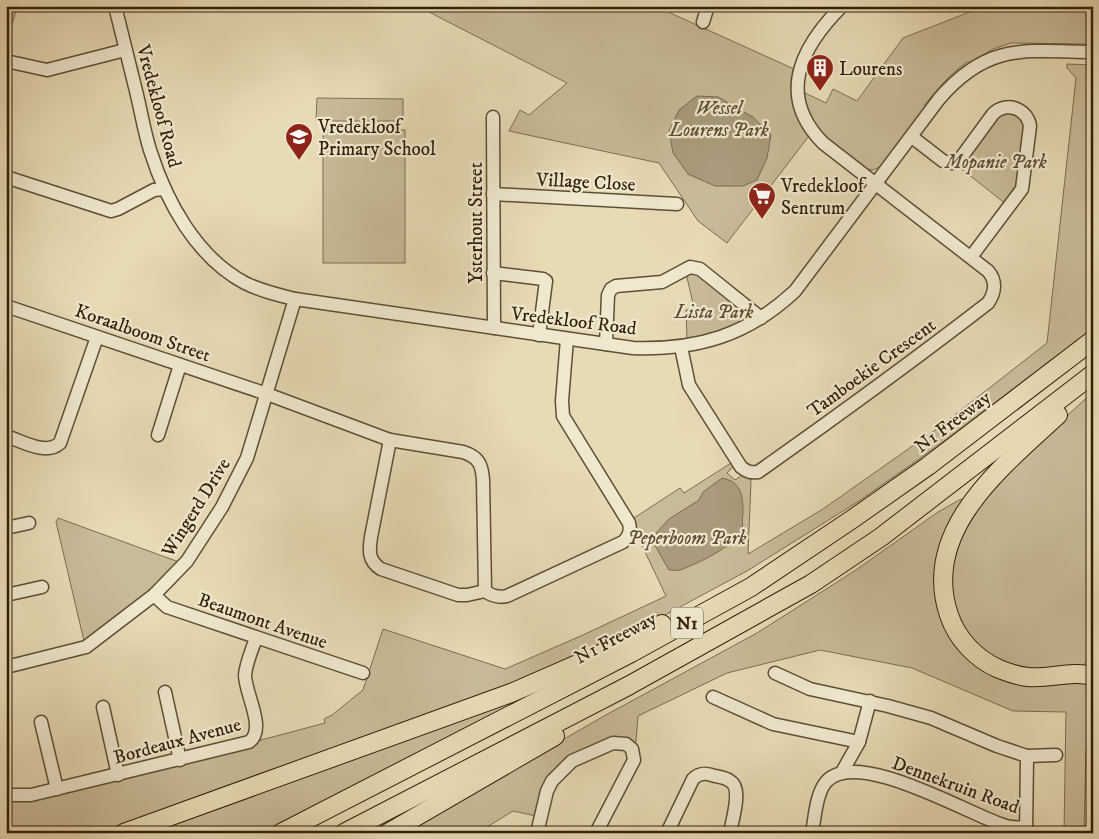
<svg xmlns="http://www.w3.org/2000/svg" width="1099" height="839" font-family="'IM FELL DW Pica',serif">
  <style>
    .green { fill: #c8bb98; stroke: #7c6e51 }
    .water { fill: #a99b7b; stroke: #796a4e }
    .lines { fill: none; stroke-linecap: round; stroke-linejoin: round }
    .minor-casing { stroke: #5e4f35; stroke-width: 15 }
    .highway-casing { stroke: #31200a; stroke-width: 20 }
    .minor { stroke: #efe8cf; stroke-width: 12 }
    .highway { stroke: #e7dbb5; stroke-width: 18 }
    .labels { text-anchor: middle; stroke-width: 4.5; stroke-linejoin: round; paint-order: stroke }
    .shield { fill: #efe8cf; stroke: #6a5c45; stroke-width: 1 }
    .shield-label { font-size: 18px; font-weight: bold; fill: #31200a }
    .poi-label { font-size: 19px; fill: #31200a; stroke: #efe8cf; text-anchor: start }
    .street-label { font-size: 19px; fill: #31200a; stroke: #efe8cf }
    .park-label { font-size: 19px; font-style: italic; fill: #5e4e35; stroke: #efe8cf }
  </style>
  <rect width="100%" height="100%" fill="#e7dbb5"/>
  <filter id="stains"><feTurbulence type="fractalNoise" baseFrequency=".004" numOctaves="4"/><feColorMatrix values="0 0 0 0 .2 0 0 0 0 .09 0 0 0 0 .02 0 0 0 .5 -.17"/></filter>
  <radialGradient id="worn" r=".72"><stop offset=".6" stop-color="#630" stop-opacity="0"/><stop offset="1" stop-color="#630" stop-opacity=".3"/></radialGradient>
  <g class="green">
    <path d="M6 6H17L6 49Z"/>
    <path d="M429 6H655L794 69C789 94 794 116 809 136L727 243 698 221 659 163 509 131 520 110 529 115 567 83 429 12Z"/>
    <path d="M985 6H1093V44L1011 43 993 49 971 62H967C950 74 937 89 924 106L925 107 880 167 873 170 867 169C835 144 812 134 803 92L826 103 833 89 857 101 903 38Z"/>
    <path d="M1067 64 1093 65V328L943 442 859 501 747 571 652 622 539 675 98 833H6V798L248 748 261 740 325 723 324 719 332 715 363 690 383 629 505 669 583 635 666 596 635 531 634 518 680 488 684 493 731 463 734 466 727 473 735 480 742 475 750 478 751 482 748 554 823 509 938 428 1047 343 1076 78 1067 68Z"/>
    <path d="M317 98 403 99V121H316Z"/>
    <path d="M1009 112 1025 120 1020 184 1006 204 959 167 998 116Z"/>
    <rect x="323" y="130" width="82" height="133"/>
    <path d="M695 271 747 315C742 328 701 336 687 339L686 310 694 308 686 273Z"/>
    <path d="M1093 392V584L1091 655 1083 666 1046 673 994 661 955 623 949 558 987 489Z"/>
    <path d="M961 499 966 504 941 565 972 656 1089 683 1090 686 1091 726 1086 752 1084 833H1064L1066 712 1013 711 912 668 820 650 727 673 638 716 636 742 633 744 576 755 536 816 513 811 487 827 485 833H401L604 716 757 633 856 570 938 512Z"/>
    <path d="M58 518 179 562 158 585 84 641 56 522Z"/>
    <path d="M511 701 513 704 262 833H141Z"/>
  </g>
  <g class="water">
    <path d="M697 96 718 97 753 117 771 135 767 158 757 180 743 186H715L688 174 673 153 669 131 679 110Z"/>
    <path d="M722 478C742 482 743 496 743 514 742 518 743 525 742 530 735 546 697 564 680 570 676 571 673 570 669 570L653 542 657 532 669 519 699 500 703 492Z"/>
  </g>
  <g class="lines">
    <defs>
      <g id="minor">
        <path d="M115 6C122 35 129 63 136 91 141 111 144 131 150 150 166 201 196 257 245 283 261 291 278 295 295 299L633 348C697 350 747 336 795 291L939 99C988 42 1025 51 1093 52"/>
        <path d="M703 22 708 6"/>
        <path d="M6 61 47 70 125 50"/>
        <path d="M493 117 494 328"/>
        <path d="M912 137 943 161 952 163 960 159 993 114C1006 101 1027 108 1030 126L1022 189 971 257"/>
        <path d="M6 177 111 211 118 209 154 190 165 189"/>
        <path d="M493 194 677 204"/>
        <path d="M493 273 543 279 546 281 539 335"/>
        <path d="M6 306 267 394 390 440 463 452C479 457 482 465 483 480L485 591C492 596 498 598 507 596L623 542C629 537 631 531 629 523L563 416 562 401 567 339"/>
        <path d="M606 344 608 295 611 289 616 286 662 282 690 267 700 269 761 318"/>
        <path d="M681 347 689 385 741 467C747 472 751 473 758 472 836 417 913 361 988 303 995 293 997 281 988 271L823 143C776 95 801 47 842 6"/>
        <path d="M158 435 180 365"/>
        <path d="M6 436C22 441 46 456 60 443L97 337"/>
        <path d="M390 440 371 537C369 550 368 561 381 569L458 595H467L485 591"/>
        <path d="M6 528 29 523"/>
        <path d="M6 595 42 587"/>
        <path d="M154 595 167 607 363 673"/>
        <path d="M6 667 86 647 154 595 187 561 222 507 247 458 295 299"/>
        <path d="M775 673 810 689 888 706 931 718 997 746 1027 756 1056 755"/>
        <path d="M165 692 180 760"/>
        <path d="M713 697 773 724 859 742"/>
        <path d="M103 707 118 775"/>
        <path d="M41 722 57 789"/>
        <path d="M842 772 859 742 870 701"/>
        <path d="M6 795H31L249 742C267 729 245 694 245 675 246 663 252 650 256 638"/>
        <path d="M537 833 547 791 552 781 572 761 613 743 626 744 632 749 634 760 596 833"/>
        <path d="M667 833 693 779C700 772 707 773 715 776 720 777 726 778 730 781 743 788 732 820 730 833"/>
        <path d="M812 833C815 817 816 794 826 782 856 747 968 814 1003 825 1010 828 1018 827 1026 828"/>
        <path d="M1026 833 1027 756"/>
      </g>
      <g id="highway">
        <path d="M1058 415C1003 466 920 530 949 615 957 639 976 659 999 669 1009 673 1019 676 1028 677 1050 679 1072 670 1093 676"/>
        <path d="M124 833 511 693 605 652 662 624"/>
        <path d="M281 833 631 653 751 587 851 520 928 466 1093 340"/>
        <path d="M344 833 628 686 811 584 881 537 1093 374"/>
        <path d="M388 833 555 736"/>
      </g>
    </defs>
    <use href="#minor" class="minor-casing"/>
    <use href="#highway" class="highway-casing"/>
    <use href="#minor" class="minor"/>
    <use href="#highway" class="highway"/>
  </g>
  <defs>
    <symbol id="building-pin" viewBox="-11 -11 22 30"><path d="M0 17L-7.5 6A9.5 9.5 0 1 1 7.5 6Z" fill="#8f2418" stroke="#efe8cf"/><path d="M-4-6H4V6H1V3H-1V6H-4ZM-2.5-4.3h1.7v1.8h-1.7ZM.8-4.3h1.7v1.8H.8ZM-2.5-1h1.7V.8h-1.7ZM.8-1h1.7V.8H.8Z" fill="#fff"/></symbol>
    <symbol id="school-pin" viewBox="-11 -11 22 30"><path d="M0 17L-7.5 6A9.5 9.5 0 1 1 7.5 6Z" fill="#8f2418" stroke="#efe8cf"/><path d="M0-5L7-2L0 1L-7-2ZM-4 1L0 2.5L4 1V4Q0 6-4 4Z" fill="#fff"/></symbol>
    <symbol id="supermarket-pin" viewBox="-11 -11 22 30"><path d="M0 17L-7.5 6A9.5 9.5 0 1 1 7.5 6Z" fill="#8f2418" stroke="#efe8cf"/><path d="M-6-5.5h2.5l.6 2H6L4.5 2H-2.5L-4.4-4H-6ZM-1.5 3.2a1.3 1.3 0 1 0 .1 0ZM3 3.2a1.3 1.3 0 1 0 .1 0Z" fill="#fff"/></symbol>
  </defs>
  <g fill-rule="evenodd">
    <use href="#building-pin" x="804" y="52" width="32" height="43"/>
    <use href="#school-pin" x="283" y="121" width="32" height="43"/>
    <use href="#supermarket-pin" x="746" y="180" width="32" height="43"/>
  </g>
  <g class="labels">
    <rect class="shield" x="671" y="607.5" width="32" height="31" rx="4"/>
    <g class="shield-label">
      <text x="687" y="629">N1</text>
    </g>
    <g class="poi-label">
      <text x="839" y="75">Lourens</text>
      <text x="318" y="133">Vredekloof<tspan x="318" dy="22">Primary School</tspan></text>
      <text x="781" y="192">Vredekloof<tspan x="781" dy="22">Sentrum</tspan></text>
    </g>
    <g class="street-label">
      <text transform="translate(160 106) rotate(75)" y="7">Vredekloof Road</text>
      <text transform="translate(586 181) rotate(3)" y="7">Village Close</text>
      <text transform="translate(475 223) rotate(-90)" y="7">Ysterhout Street</text>
      <text transform="translate(574 320) rotate(7)" y="7">Vredekloof Road</text>
      <text transform="translate(143 332) rotate(19)" y="7">Koraalboom Street</text>
      <text transform="translate(871 367) rotate(-36)" y="7">Tamboekie Crescent</text>
      <text transform="translate(952 421) rotate(-37)" y="7">N1 Freeway</text>
      <text transform="translate(195 507) rotate(-58)" y="7">Wingerd Drive</text>
      <text transform="translate(263 620) rotate(19)" y="7">Beaumont Avenue</text>
      <text transform="translate(615 637) rotate(-28)" y="7">N1 Freeway</text>
      <text transform="translate(177 740) rotate(-15)" y="7">Bordeaux Avenue</text>
      <text transform="translate(956 784) rotate(20)" y="7">Dennekruin Road</text>
    </g>
    <g class="park-label">
      <text x="719" y="114">Wessel<tspan x="719" dy="22">Lourens Park</tspan></text>
      <text x="996" y="168">Mopanie Park</text>
      <text x="714" y="318">Lista Park</text>
      <text x="687" y="544">Peperboom Park</text>
    </g>
  </g>
  <rect width="1099" height="839" fill="none" stroke="#e7dbb5" stroke-width="25"/>
  <rect x="8" y="8" width="1084" height="824" fill="none" stroke="#31200a" stroke-width="2.5"/>
  <rect x="12" y="12" width="1074" height="814" fill="none" stroke="#31200a"/>
  <rect width="100%" height="100%" filter="url(#stains)"/>
  <rect width="100%" height="100%" fill="url(#worn)"/>
</svg>
